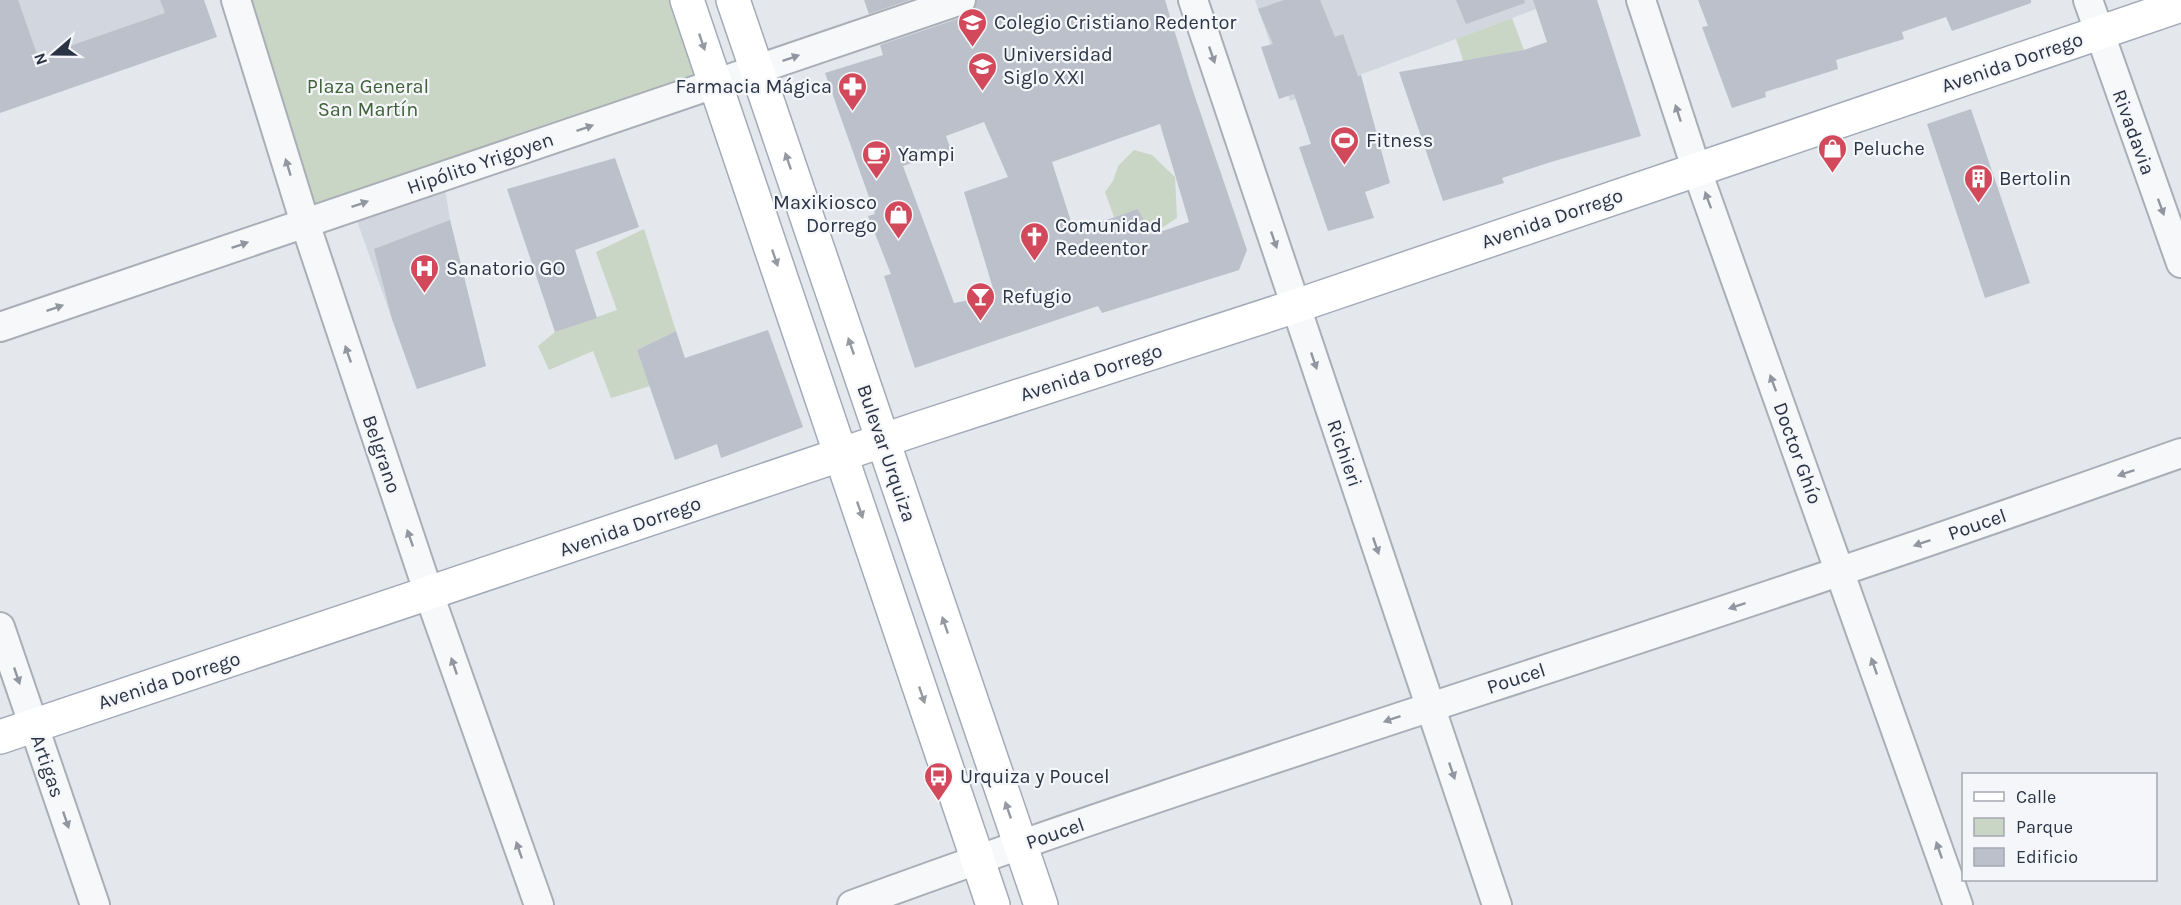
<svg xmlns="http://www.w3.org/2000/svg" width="2181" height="905" font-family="Karla,sans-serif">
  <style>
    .built { fill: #d2d6de }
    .green { fill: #c9d6c5 }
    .building { fill: #bbc0ca; fill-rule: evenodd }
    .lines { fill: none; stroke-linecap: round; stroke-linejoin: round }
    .minor-casing { stroke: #a9aeb7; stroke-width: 32 }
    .major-casing { stroke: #a3abb8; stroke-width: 36 }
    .minor { stroke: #f7f8fa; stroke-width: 28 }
    .major { stroke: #fff; stroke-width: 33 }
    .oneway { fill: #959aa2 }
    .oneway2 { fill: #9196a0 }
    .labels { text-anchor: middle; stroke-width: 4.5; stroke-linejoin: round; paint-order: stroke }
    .poi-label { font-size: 20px; fill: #2b3445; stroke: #f4f6f9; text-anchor: start }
    .street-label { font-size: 20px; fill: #2b3445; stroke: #f4f6f9 }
    .park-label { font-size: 20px; fill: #3f6138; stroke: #f4f6f9 }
  </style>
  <rect width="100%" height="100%" fill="#e4e7ec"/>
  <g class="built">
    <path d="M0 0H204L0 107Z"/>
    <path d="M1255 0H1560L1290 101Z"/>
    <path d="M445 188 450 220 486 366 417 389 357 221Z"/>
  </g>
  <g class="green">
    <path d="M236 0H687L716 84 305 223Z"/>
    <path d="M1512 18 1524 50 1480 111 1456 39Z"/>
    <path d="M1134 150 1152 155 1175 177 1177 218 1151 235 1138 210 1114 217 1105 192 1113 181 1118 166Z"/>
    <path d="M644 229 676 331 637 350 650 386 611 398 593 351 549 370 538 346 555 332 617 310 596 252Z"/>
  </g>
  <g class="building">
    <path d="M0 0H18L38 57 165 13 160 0H204L217 37 0 113Z"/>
    <path d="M864 0H910L869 14Z"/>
    <path d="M977 0H1165L1192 88 1247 250 1239 270 1102 313 1098 306 915 368 884 276 891 274 868 216 875 214 825 73 883 55 880 45 966 16 974 10ZM984 122 1008 177 964 192 995 295 954 303 903 166 951 150 946 136ZM1160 124 1189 222 1151 235 1138 209 1074 231 1052 162Z"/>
    <path d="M1284 0H1320L1335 37 1343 34 1358 76 1361 75 1390 183 1365 192 1374 218 1328 231 1299 147 1311 144 1294 94 1279 99 1261 47 1273 44 1258 9Z"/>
    <path d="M1456 0H1524L1525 3 1466 24Z"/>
    <path d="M1533 0H1597L1641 136 1551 162 1502 178 1504 183 1443 201 1399 72 1524 50 1547 42Z"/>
    <path d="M1698 0H2031V3L1952 31 1946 17 1902 32 1904 39 1836 60 1838 69 1765 92 1766 97 1732 108 1702 27 1708 26Z"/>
    <path d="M1971 109 2030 283 1985 298 1927 124Z"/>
    <path d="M615 158 639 227 575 250 597 318 555 332 507 189Z"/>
    <path d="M450 220 486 366 417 389 392 319 374 249Z"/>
    <path d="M768 330 803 427 721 458 717 444 675 460 637 350 676 331 685 358Z"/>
  </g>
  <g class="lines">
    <defs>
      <g id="minor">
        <path d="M236 0 305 223 429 594 539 905"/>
        <path d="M1193 0 1497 905"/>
        <path d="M1641 0 1696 168 1958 905"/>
        <path d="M2088 0 2181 263"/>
        <path d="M0 327 961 0"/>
        <path d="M0 627 95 905"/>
        <path d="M852 905C1179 785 1512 683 1841 571 1955 533 2068 493 2181 453"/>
      </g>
      <g id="major">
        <path d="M687 0 993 905"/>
        <path d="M733 0 1041 905"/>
        <path d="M0 737 920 428 1296 306 2181 5"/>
      </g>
    </defs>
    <use href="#minor" class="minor-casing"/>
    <use href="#major" class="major-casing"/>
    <use href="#minor" class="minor"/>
    <use href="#major" class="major"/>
  </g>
  <defs><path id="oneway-solid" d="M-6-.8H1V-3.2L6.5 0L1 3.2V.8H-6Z" transform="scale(1.5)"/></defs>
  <g class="oneway">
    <use href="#oneway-solid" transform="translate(702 42) rotate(71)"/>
    <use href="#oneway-solid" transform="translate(788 161) rotate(-109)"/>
    <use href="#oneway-solid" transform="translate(775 258) rotate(71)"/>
    <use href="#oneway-solid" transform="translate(851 346) rotate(-109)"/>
    <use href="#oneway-solid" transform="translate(860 510) rotate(71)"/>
    <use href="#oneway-solid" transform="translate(945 625) rotate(-109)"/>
    <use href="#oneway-solid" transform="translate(922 695) rotate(71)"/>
    <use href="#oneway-solid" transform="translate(1008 810) rotate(-109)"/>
  </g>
  <g class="oneway2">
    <use href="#oneway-solid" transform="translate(1212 55) rotate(71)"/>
    <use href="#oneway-solid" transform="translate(791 58) rotate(-19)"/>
    <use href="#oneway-solid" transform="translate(1678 113) rotate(-108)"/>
    <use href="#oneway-solid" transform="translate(585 128) rotate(-19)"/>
    <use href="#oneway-solid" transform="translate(288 167) rotate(-107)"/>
    <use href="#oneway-solid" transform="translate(1708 200) rotate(-110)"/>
    <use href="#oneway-solid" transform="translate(360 204) rotate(-19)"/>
    <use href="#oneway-solid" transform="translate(2161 207) rotate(70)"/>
    <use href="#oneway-solid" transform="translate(1274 240) rotate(71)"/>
    <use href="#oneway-solid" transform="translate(240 245) rotate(-19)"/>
    <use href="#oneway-solid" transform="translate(55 308) rotate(-19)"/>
    <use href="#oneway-solid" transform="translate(348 354) rotate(-109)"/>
    <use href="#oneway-solid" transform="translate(1314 361) rotate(71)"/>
    <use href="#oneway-solid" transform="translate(1773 383) rotate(-110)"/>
    <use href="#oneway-solid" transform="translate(2126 473) rotate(161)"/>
    <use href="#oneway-solid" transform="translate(410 538) rotate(-109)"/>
    <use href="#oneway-solid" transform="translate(1922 543) rotate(161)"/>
    <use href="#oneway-solid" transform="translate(1376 546) rotate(71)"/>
    <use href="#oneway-solid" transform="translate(1737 606) rotate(162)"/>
    <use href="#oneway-solid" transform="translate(454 666) rotate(-109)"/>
    <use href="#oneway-solid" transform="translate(1874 666) rotate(-109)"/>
    <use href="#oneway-solid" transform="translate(17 676) rotate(71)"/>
    <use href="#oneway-solid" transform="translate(1392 719) rotate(161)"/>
    <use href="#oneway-solid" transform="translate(1452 771) rotate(71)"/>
    <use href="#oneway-solid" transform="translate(66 820) rotate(71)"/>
    <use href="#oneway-solid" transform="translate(519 850) rotate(-109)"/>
    <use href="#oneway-solid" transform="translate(1939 850) rotate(-109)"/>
  </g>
  <defs>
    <symbol id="school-pin" viewBox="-11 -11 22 30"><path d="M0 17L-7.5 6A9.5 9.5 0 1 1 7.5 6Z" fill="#d1495b" stroke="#f4f6f9"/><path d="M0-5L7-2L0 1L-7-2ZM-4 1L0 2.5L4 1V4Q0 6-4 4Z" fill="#fff"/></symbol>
    <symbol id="university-pin" viewBox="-11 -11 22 30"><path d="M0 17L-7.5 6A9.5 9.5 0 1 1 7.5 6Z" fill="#d1495b" stroke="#f4f6f9"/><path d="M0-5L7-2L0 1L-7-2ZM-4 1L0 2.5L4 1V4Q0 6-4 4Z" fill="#fff"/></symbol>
    <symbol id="pharmacy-pin" viewBox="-11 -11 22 30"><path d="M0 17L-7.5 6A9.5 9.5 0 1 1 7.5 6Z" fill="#d1495b" stroke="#f4f6f9"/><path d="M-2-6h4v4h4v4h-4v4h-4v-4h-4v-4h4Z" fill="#fff"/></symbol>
    <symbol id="stadium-pin" viewBox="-11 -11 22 30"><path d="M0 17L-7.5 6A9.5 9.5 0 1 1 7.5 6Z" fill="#d1495b" stroke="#f4f6f9"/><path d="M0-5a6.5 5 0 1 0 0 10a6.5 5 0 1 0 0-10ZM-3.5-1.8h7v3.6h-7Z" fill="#fff"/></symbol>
    <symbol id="shop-pin" viewBox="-11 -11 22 30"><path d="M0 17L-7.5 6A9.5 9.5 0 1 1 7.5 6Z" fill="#d1495b" stroke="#f4f6f9"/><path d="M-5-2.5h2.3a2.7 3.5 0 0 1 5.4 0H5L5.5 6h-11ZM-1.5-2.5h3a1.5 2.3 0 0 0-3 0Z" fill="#fff"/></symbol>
    <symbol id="cafe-pin" viewBox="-11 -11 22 30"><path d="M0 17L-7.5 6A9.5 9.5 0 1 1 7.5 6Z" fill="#d1495b" stroke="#f4f6f9"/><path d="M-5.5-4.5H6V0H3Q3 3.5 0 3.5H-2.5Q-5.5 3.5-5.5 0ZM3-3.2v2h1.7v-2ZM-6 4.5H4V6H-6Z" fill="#fff"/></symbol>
    <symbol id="building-pin" viewBox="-11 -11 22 30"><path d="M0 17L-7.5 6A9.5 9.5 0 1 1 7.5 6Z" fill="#d1495b" stroke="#f4f6f9"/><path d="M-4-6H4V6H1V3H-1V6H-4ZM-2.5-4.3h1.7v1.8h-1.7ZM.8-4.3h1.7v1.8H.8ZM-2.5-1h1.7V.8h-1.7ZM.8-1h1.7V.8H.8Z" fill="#fff"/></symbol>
    <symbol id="church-pin" viewBox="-11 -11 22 30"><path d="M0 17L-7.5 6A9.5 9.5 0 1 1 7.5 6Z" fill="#d1495b" stroke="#f4f6f9"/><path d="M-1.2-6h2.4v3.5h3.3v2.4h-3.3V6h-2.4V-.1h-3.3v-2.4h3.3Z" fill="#fff"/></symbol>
    <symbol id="hospital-pin" viewBox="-11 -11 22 30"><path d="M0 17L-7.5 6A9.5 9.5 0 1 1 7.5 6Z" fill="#d1495b" stroke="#f4f6f9"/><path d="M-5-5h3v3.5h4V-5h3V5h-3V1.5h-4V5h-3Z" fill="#fff"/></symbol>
    <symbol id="bar-pin" viewBox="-11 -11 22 30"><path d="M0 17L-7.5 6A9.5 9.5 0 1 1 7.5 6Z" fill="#d1495b" stroke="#f4f6f9"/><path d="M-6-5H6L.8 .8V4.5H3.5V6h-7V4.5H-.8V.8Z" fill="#fff"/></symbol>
    <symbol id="bus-pin" viewBox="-11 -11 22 30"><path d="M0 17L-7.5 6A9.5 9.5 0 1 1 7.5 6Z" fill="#d1495b" stroke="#f4f6f9"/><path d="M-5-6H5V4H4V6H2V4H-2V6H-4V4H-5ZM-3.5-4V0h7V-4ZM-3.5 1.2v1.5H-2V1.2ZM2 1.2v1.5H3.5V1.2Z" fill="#fff"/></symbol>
  </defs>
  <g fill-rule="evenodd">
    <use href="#school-pin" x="956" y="6" width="33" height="45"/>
    <use href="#university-pin" x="966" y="50" width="33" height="45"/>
    <use href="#pharmacy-pin" x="836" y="70" width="33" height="45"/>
    <use href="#stadium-pin" x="1328" y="124" width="33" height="45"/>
    <use href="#shop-pin" x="1816" y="132" width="33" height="45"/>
    <use href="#cafe-pin" x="860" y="138" width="33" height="45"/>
    <use href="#building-pin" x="1962" y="162" width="33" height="45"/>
    <use href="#shop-pin" x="882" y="198" width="33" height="45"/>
    <use href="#church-pin" x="1018" y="220" width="33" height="45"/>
    <use href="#hospital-pin" x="408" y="252" width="33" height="45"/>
    <use href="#bar-pin" x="964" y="280" width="33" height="45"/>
    <use href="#bus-pin" x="922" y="760" width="33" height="45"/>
  </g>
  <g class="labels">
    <g class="poi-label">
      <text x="994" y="29">Colegio Cristiano Redentor</text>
      <text x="1003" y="61">Universidad<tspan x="1003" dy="23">Siglo XXI</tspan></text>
      <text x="832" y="93" text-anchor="end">Farmacia Mágica</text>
      <text x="1366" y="147">Fitness</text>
      <text x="1853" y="155">Peluche</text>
      <text x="898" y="161">Yampi</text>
      <text x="1999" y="185">Bertolin</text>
      <text x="877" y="209" text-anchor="end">Maxikiosco<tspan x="877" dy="23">Dorrego</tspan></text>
      <text x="1055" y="232">Comunidad<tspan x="1055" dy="23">Redeentor</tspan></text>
      <text x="446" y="275">Sanatorio GO</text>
      <text x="1002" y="303">Refugio</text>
      <text x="960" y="783">Urquiza y Poucel</text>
    </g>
    <g class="street-label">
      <text transform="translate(2012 62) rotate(-19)" y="7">Avenida Dorrego</text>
      <text transform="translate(2134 132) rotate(70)" y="7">Rivadavia</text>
      <text transform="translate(480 163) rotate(-19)" y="7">Hipólito Yrigoyen</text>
      <text transform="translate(1552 218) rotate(-19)" y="7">Avenida Dorrego</text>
      <text transform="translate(1091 372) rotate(-18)" y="7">Avenida Dorrego</text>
      <text transform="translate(887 453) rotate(71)" y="7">Bulevar Urquiza</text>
      <text transform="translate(1345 453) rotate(71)" y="7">Richieri</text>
      <text transform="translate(1798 453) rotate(70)" y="7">Doctor Ghío</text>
      <text transform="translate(382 454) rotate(71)" y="7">Belgrano</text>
      <text transform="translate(1977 524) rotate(-19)" y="7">Poucel</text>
      <text transform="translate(630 526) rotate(-19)" y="7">Avenida Dorrego</text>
      <text transform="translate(1516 678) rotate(-18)" y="7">Poucel</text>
      <text transform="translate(169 680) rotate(-18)" y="7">Avenida Dorrego</text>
      <text transform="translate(48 766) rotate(71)" y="7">Artigas</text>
      <text transform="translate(1055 833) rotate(-19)" y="7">Poucel</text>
    </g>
    <g class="park-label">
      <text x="368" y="93">Plaza General<tspan x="368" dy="23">San Martín</tspan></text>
    </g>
  </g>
  <rect x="1962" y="773" width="195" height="108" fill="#f4f6f9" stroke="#a4a8b1" stroke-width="1.5"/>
  <rect x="1974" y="792" width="30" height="9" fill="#ffffff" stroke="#a4a8b1" stroke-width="1.5"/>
  <text x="2016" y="803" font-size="18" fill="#2b3445">Calle</text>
  <rect x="1974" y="818" width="30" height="18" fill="#c9d6c5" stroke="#a4a8b1" stroke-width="1.5"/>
  <text x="2016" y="833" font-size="18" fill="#2b3445">Parque</text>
  <rect x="1974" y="848" width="30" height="18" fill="#bbc0ca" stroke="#a4a8b1" stroke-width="1.5"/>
  <text x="2016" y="863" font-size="18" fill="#2b3445">Edificio</text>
  <g transform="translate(54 54) rotate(250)" stroke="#f4f6f9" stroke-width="4.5" paint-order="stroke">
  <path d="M0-4.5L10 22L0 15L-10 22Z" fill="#2b3445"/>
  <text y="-9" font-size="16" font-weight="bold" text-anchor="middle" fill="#2b3445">N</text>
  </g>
</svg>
